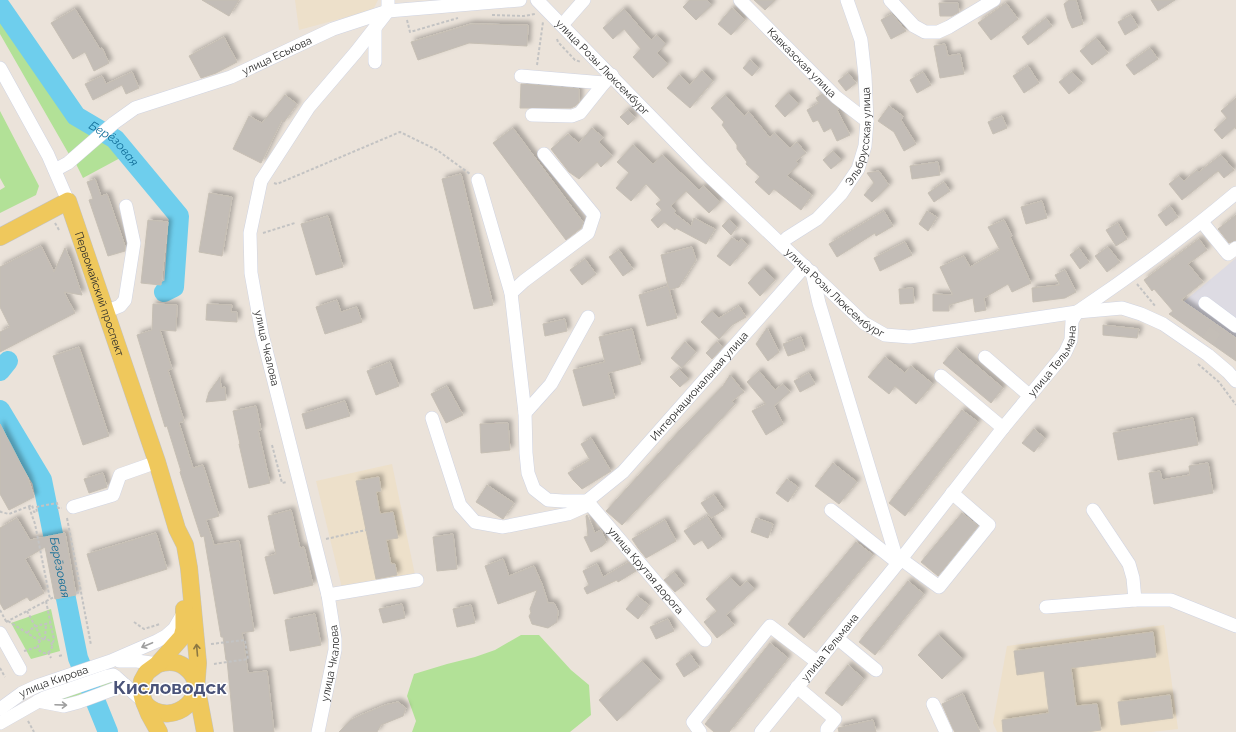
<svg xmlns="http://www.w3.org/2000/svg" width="1236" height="732" font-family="Raleway,sans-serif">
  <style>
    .industrial { fill: #dddbe3 }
    .education { fill: #ede0ca }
    .green { fill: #b2e197 }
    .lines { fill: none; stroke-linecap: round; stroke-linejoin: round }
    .river { stroke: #6eceed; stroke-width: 20 }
    .building { fill: #c3bdb7; stroke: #c6bfb4; filter: url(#shadow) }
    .minor-tunnel { stroke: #c4beb7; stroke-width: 13; stroke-dasharray: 13 6; stroke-linecap: butt }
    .minor-casing { stroke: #d0d4e2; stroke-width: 14 }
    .major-casing { stroke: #c3c3c3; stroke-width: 18 }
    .path { stroke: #c3c3c3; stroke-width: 2; stroke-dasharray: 3 2; stroke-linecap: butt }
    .minor { stroke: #fff; stroke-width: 13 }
    .major { stroke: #efc85c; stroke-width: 17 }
    .oneway { stroke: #9f9f9f }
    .oneway2 { stroke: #8c7842 }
    .labels { text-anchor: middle; stroke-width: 3; stroke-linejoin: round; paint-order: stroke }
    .street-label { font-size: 11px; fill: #292929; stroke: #fff }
    .water-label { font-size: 12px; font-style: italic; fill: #0f6c97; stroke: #fff }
    .town-label { font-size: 19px; font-weight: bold; fill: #4a5379; stroke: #fff }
  </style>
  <defs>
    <filter id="shadow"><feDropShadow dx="3.5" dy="-3.5" stdDeviation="2" flood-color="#0004"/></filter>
  </defs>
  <rect width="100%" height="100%" fill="#ebe3da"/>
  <path class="industrial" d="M1236 258V361L1169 314Z"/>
  <g class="education">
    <path d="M295 0H378L373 10 299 30Z"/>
    <path d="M392 464 415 575 342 588 316 481Z"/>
    <path d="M1164 625 1178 729 1151 732H997L993 723 1007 646Z"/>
  </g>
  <g class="green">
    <path d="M0 14 73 118 97 133 70 156 0 34Z"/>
    <path d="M0 111 39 186 36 195 0 213V190L5 187 0 178Z"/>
    <path d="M104 139 110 143 122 157 83 178 76 164Z"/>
    <path d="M51 609 60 651 31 659 11 623Z"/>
    <path d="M521 635H539L571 670 589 685 591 715 570 732H412L416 721 407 696 414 674 447 664 475 657 495 650Z"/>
    <path d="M109 679 113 682 112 686 64 700 62 698Z"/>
  </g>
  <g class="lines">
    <g class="river">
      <path id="s1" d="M0 6 76 116 115 139 179 216 174 287 164 292"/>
      <path d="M0 371 8 361"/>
      <path id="s2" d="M0 410 42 480 78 658 108 732"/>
    </g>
  </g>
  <g class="building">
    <path d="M202 0H239L229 16Z"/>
    <path d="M690 0H707L712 5 696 20 683 7Z"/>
    <path d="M754 0H775L765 10Z"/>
    <path d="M1069 0H1076L1083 24 1072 28 1068 19 1064 4Z"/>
    <path d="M1151 0H1175L1158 11Z"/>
    <path d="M939 3H958L959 12 952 16H940Z"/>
    <path d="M1006 3 1018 19 991 40 978 23Z"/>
    <path d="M732 8 745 20 731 35 718 24Z"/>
    <path d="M75 9 100 49 102 48 109 63 94 71 85 52 73 59 51 23Z"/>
    <path d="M624 9 651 40 657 35 666 44 657 53 668 64 653 78 633 57 641 49 624 29 613 39 603 28Z"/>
    <path d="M892 14 906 31 891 39 881 20Z"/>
    <path d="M1131 15 1138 27 1125 35 1118 22Z"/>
    <path d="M1046 18 1052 26 1028 45 1022 37Z"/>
    <path d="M471 24 528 25 527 46 469 43 418 60 411 42Z"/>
    <path d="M224 37 237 62 216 73 201 78 189 56Z"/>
    <path d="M1096 38 1108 53 1092 65 1080 51Z"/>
    <path d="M945 44 948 56 960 54 964 74 940 78 934 46Z"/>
    <path d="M1150 48 1158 59 1134 75 1126 65Z"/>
    <path d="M750 60 759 68 752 76 743 68Z"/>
    <path d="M1028 66 1039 83 1024 93 1013 76Z"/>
    <path d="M702 71 713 81 690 108 667 88 679 75 690 85Z"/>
    <path d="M132 72 139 88 126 94 122 85 93 100 85 84 102 76 106 84Z"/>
    <path d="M923 72 931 85 917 93 910 80Z"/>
    <path d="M1072 72 1082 83 1069 94 1059 82Z"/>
    <path d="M848 73 856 83 846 91 838 81Z"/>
    <path d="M521 84 579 89V102L575 106 571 108H520Z"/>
    <path d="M788 93 799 104 785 117 775 106Z"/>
    <path d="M822 94 839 109 837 110 850 135 837 141 831 128 824 132 818 120 813 122 807 110 819 103 816 98Z"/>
    <path d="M285 95 297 104 284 122 282 120 261 163 233 149 249 116 262 123Z"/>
    <path d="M725 95 744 116 749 112 770 138 774 133 790 148 797 142 806 153 796 161 799 164 787 176 812 195 801 210 774 189 769 195 755 182 760 177 746 164 747 162 737 149V145L722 125 724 122 711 108Z"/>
    <path d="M1236 98V129L1235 127 1222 139 1214 130 1227 118 1221 111Z"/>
    <path d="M889 106 903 116 901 120 916 144 904 151 894 132 878 121Z"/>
    <path d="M628 110 635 118 628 125 620 117Z"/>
    <path d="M1002 116 1007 128 993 134 988 122Z"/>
    <path d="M513 128 583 222 581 228 566 240 493 143Z"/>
    <path d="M592 128 603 137 599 142 612 156 601 167 597 162 579 179 569 172 551 149 568 134 579 143Z"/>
    <path d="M633 145 653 164 662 155 699 190 703 186 720 202 709 213 686 191 671 206 676 211 674 213 691 226 694 218 715 229 706 244 676 228 675 230 664 222 658 228 651 220 662 210 656 204 661 200 646 184 631 201 616 188 629 173 617 162Z"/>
    <path d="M833 151 842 160 831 169 823 160Z"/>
    <path d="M1221 155 1234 170 1224 178 1218 171 1182 200 1169 184 1179 176 1184 181 1197 170 1199 172Z"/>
    <path d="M938 162 940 175 912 179 910 166Z"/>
    <path d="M879 171 889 185 872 202 864 195 874 183 867 173Z"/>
    <path d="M461 174 493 305 474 309 442 179Z"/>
    <path d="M95 179 101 196 107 194 125 246V251L108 256 89 200 93 199 87 182Z"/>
    <path d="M944 182 950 191 934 202 928 193Z"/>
    <path d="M209 193 232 197 222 256 199 252Z"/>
    <path d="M1042 201 1047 218 1026 224 1021 207Z"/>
    <path d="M1170 206 1178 217 1166 226 1158 215Z"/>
    <path d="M884 211 893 226 876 236 875 233 837 257 829 244Z"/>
    <path d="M927 211 937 217 928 231 919 224Z"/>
    <path d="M1236 215V240L1229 243 1218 229Z"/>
    <path d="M328 216 343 267 316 275 301 224Z"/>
    <path d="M729 219 737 227 731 235 722 226Z"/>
    <path d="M148 220 168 222 161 285 141 283Z"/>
    <path d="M1004 220 1012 236 1010 237 1031 283 1012 292 1008 284 984 298 986 310 975 312 973 298 949 305V311H933V294L953 295 940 267 964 256 970 267 1000 250 988 227Z"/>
    <path d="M1118 223 1127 239 1116 246 1106 230Z"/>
    <path d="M732 238 739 242 741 239 748 245 730 266 717 256Z"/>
    <path d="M1199 239 1207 250 1188 264 1203 282 1181 300 1236 338V361L1169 314 1173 311 1154 289 1152 291 1144 280Z"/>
    <path d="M905 242 912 255 880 271 874 258Z"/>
    <path d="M41 246 54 272 65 248 70 259 82 295 64 292 75 313 0 352V332L10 327 0 307V267Z"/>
    <path d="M692 247 696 260 679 287 669 290 661 255Z"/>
    <path d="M1108 247 1120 262 1107 272 1095 256Z"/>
    <path d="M1079 248 1089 262 1080 269 1070 255Z"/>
    <path d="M619 250 633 269 623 276 609 257Z"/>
    <path d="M585 259 596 274 582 285 570 270Z"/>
    <path d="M763 268 775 280 760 296 748 283Z"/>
    <path d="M1065 270 1076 292 1065 298 1033 302 1032 288 1060 285 1055 275Z"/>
    <path d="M668 286 677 318 647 326 639 295Z"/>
    <path d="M913 288 914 303 900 304 899 289Z"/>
    <path d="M337 300 341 312 357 307 362 322 325 334 316 307Z"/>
    <path d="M153 304 177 305 176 331 160 330 172 369 168 370 184 421 179 423 193 468 203 465 219 516 206 520 214 545 239 541 254 631 242 633 248 673 267 671 274 732H234L227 660H226L223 637H221L204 536 201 537 180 472 181 471 167 426 165 427 137 335 152 330Z"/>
    <path d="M207 304 232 305 231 312H237V322L206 320Z"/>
    <path d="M739 306 746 317 732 325 719 339 701 322 712 311 719 318Z"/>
    <path d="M565 319 567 331 545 336 543 324Z"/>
    <path d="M1103 325 1139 329 1137 338 1103 335Z"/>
    <path d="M767 328 779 352 768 361 756 344Z"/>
    <path d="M632 329 641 364 608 373 615 398 583 406 573 370 605 362 599 337Z"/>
    <path d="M801 337 805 350 788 356 783 344Z"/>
    <path d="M685 342 696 352 682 368 671 358Z"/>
    <path d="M717 342 723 347 712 359 706 353Z"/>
    <path d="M79 347 109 436 83 445 53 356Z"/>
    <path d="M956 348 1003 388 991 403 943 363Z"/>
    <path d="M885 357 905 373 911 366 933 384 916 404 895 386 889 394 868 377Z"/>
    <path d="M390 362 399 386 376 395 367 371Z"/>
    <path d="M679 369 689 379 680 387 670 377Z"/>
    <path d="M759 371 775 390 783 384 790 392 774 406 783 424 766 435 752 411 766 404 747 382Z"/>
    <path d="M809 373 815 384 800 392 794 381Z"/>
    <path d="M730 375 744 392 732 401 735 404 622 525 606 511 680 430 723 386Z"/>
    <path d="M220 377 221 388 225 387 226 400 206 402 209 392Z"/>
    <path d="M447 386 463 415 446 423 431 394Z"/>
    <path d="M345 401 350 416 306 429 302 414Z"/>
    <path d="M256 406 261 430H258L270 483 249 488 239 444H240L233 411Z"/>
    <path d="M962 410 978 422 905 516 889 503Z"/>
    <path d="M1193 418 1198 445 1118 460 1113 433Z"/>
    <path d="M508 423 510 450 481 453 480 424Z"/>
    <path d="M0 424 28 478 34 497 9 510 0 494Z"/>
    <path d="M1034 429 1045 438 1034 452 1022 443Z"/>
    <path d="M591 438 611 471 582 489 573 480 568 473 590 460 581 444Z"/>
    <path d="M833 463 857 482 839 504 815 486Z"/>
    <path d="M1208 463 1213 493 1154 504 1149 473 1160 471 1162 480 1190 475 1189 466Z"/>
    <path d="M103 473 107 487 89 493 84 479Z"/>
    <path d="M379 477 381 491 376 492 380 514 393 512 398 538 386 540 391 564H395L397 575 376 579 356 481Z"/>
    <path d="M787 479 798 487 788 502 776 493Z"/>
    <path d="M487 485 514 503 503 519 476 502Z"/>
    <path d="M714 495 724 510 711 518 701 503Z"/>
    <path d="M291 510 300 548 304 547 313 585 274 594 265 557 276 554 268 516Z"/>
    <path d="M962 513 978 526 938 576 921 562Z"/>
    <path d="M587 515 595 533 601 530 606 542 602 546 591 552 584 537 588 536 586 516Z"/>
    <path d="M707 516 722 539 708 549 702 540 694 545 684 531Z"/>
    <path d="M17 518 30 540 65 533 76 595 55 599 45 547 25 559 44 593 30 601 27 597 4 610 0 603V528Z"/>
    <path d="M756 518 773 524 768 538 751 532Z"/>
    <path d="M665 520 676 541 646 558 638 548 632 539Z"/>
    <path d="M156 533 167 569 98 591 87 554Z"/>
    <path d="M453 534 457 569 437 571 433 537Z"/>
    <path d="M856 542 873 555 804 638 788 624Z"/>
    <path d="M503 559 509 576 534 566 541 582V581L548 603H554L558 611 557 622 548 628 532 624 529 616 531 613 530 609 537 590 498 604 485 566Z"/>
    <path d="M629 562 636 571 618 582 617 580 587 594 584 588 589 585 583 571 597 564 603 577Z"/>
    <path d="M674 572 684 585 675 592 664 580Z"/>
    <path d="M730 577 740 587 747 581 755 589 726 615 734 625 717 638 704 622 717 611 706 599Z"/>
    <path d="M908 581 924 594 875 655 859 642Z"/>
    <path d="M637 596 649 605 638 619 626 609Z"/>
    <path d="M402 604 405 618 383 623 379 609Z"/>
    <path d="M471 605 475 623 457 627 453 609Z"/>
    <path d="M315 614 321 645 290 651 285 620Z"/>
    <path d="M668 619 674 631 656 639 650 627Z"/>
    <path d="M1153 632 1156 657 1071 668 1076 706 1097 704 1101 730 1087 732H1003L1002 720 1049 713 1044 671 1017 675 1014 651Z"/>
    <path d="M938 635 963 659 942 679 918 655Z"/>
    <path d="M770 643 788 658 729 732H714L705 724Z"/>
    <path d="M690 654 699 667 684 677 676 664Z"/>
    <path d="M642 661 660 681 617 721 599 700Z"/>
    <path d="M848 665 864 679 842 706 825 693Z"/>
    <path d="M963 694 980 732H955L953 729 942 704Z"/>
    <path d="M1170 695 1173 718 1121 725 1118 702Z"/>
    <path d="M398 702 406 708 403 716 381 725 377 732H339L351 720 361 715 385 705Z"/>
    <path d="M873 720 876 732H839L838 728Z"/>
  </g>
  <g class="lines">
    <path class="minor-tunnel" d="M1208 341 1218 326"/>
    <defs>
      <g id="minor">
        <path id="s3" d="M537 0 702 169 864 323 885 335 910 337 1077 312 1122 308 1141 314 1163 324 1208 355 1228 372 1236 381"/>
        <path id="s4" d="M740 0 836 97 867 121"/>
        <path d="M890 0 914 26 925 32H938L949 27 994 0"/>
        <path d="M562 25 584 0"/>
        <path d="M375 28V62"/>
        <path d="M0 68 48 155 68 201"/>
        <path d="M521 76 604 83 612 75"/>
        <path d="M532 115 572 116 580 113 604 83"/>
        <path id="s5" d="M55 170 68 163 114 123 135 108 231 77 333 29 388 11 520 0"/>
        <path d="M478 180 511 293 525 413 526 453 528 473 534 489 548 500 563 501H587"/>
        <path d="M1202 222 1228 254 1236 248"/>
        <path id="s6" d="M781 244 787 238 817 219 841 194 858 169 865 146 867 121 865 76 861 40 847 0"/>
        <path d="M812 272 819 303 898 563"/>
        <path d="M511 293 524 281 588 233 594 215 544 154"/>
        <path d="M1205 303 1236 326"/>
        <path d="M105 312 120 306 125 300 134 243 126 206"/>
        <path d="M985 357 1030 396"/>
        <path d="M941 376 1003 428"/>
        <path d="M525 413 551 384 588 317"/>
        <path d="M432 418 460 505 475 522 503 527 568 514 590 504"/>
        <path id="s7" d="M587 501 623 472 805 266"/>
        <path id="s8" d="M587 501 705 640"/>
        <path d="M73 507 113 495 120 475 157 462"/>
        <path d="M831 510 898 563"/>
        <path d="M1093 510 1129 564 1133 578 1135 600"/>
        <path d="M901 559 939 587 989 525 952 493"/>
        <path d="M328 595 417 580"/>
        <path d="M1046 607 1135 600H1171L1236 626"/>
        <path d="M0 633 20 669"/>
        <path d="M837 638 876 670"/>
        <path d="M119 661H137L158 664"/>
        <path d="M797 687 835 719 827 729V732"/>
        <path d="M38 701 64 706 79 702 125 685"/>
        <path d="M933 704 946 732"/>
        <path id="s9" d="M0 709 22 693 37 686 111 661 157 641 166 636 174 629 184 612"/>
        <path d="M0 723 44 698 108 676 113 675 116 677 145 703"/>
        <path id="s10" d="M318 732 335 650V639L328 595 262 334 251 273 250 233 261 181 309 107 356 52 388 11V0"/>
        <path d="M700 732 693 722 770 626 817 662"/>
        <path id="s11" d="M761 732 898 563 1003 428 1065 353 1071 340 1072 321 1077 312C1132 275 1185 236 1236 193"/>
      </g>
      <g id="major">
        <path id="s12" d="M0 237 68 201 157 462 177 529 185 545 189 568 198 663 196 689 199 700 205 732"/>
        <path d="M145 704C173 732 217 691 185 667 177 661 167 661 158 664"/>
        <path d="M159 732 149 714 143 699 141 690 142 681 147 672 158 664 182 637 184 629V609"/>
      </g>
    </defs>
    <use href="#minor" class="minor-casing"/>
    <use href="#major" class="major-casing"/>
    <g class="path">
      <path d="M492 15 524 16 535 14"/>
      <path d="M407 20 410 32 458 18"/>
      <path d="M557 39 558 42 575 60 581 62"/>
      <path d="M537 65 543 22"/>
      <path d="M274 183 277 184 400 132 437 150 470 174"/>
      <path d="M55 223 59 230"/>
      <path d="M263 233 295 223"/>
      <path d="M1137 284 1156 307"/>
      <path d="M1198 364 1219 382 1236 405"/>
      <path d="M272 445 282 483 287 482"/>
      <path d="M29 507 35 524 50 599"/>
      <path d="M0 511 1 512 9 514 32 505 34 512H37L36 507 57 503 58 508H62"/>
      <path d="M67 518 91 645"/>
      <path d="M326 539 366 530"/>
      <path d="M76 593 81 592"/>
      <path d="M46 601 54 640 52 644"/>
      <path d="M0 610 7 623"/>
      <path d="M27 611 42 639"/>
      <path d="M8 621 40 641"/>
      <path d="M6 622 54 597"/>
      <path d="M134 622 144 629 160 624"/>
      <path d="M27 633C34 625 41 625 50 623"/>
      <circle cx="45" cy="646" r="7"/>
      <path d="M45 639 46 624"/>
      <path d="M211 644 245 640 248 659 214 664"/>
      <path d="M24 651 38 647"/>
      <path d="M48 652 51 658"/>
      <path d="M59 656 63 655"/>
      <path d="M0 668 5 677"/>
      <path d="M28 721 34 732"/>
    </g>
    <use href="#minor" class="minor"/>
    <use href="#major" class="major"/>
  </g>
  <defs><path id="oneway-shaft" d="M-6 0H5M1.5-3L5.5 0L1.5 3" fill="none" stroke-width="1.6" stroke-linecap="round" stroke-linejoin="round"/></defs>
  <g class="oneway">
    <use href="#oneway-shaft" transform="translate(147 645) rotate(157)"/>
    <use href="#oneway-shaft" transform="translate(61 705) rotate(2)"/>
  </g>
  <use class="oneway2" href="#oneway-shaft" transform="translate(197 650) rotate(-95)"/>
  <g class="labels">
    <g class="street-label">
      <text dy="4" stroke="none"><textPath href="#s5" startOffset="253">улица Еськова</textPath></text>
      <text dy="4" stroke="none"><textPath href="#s4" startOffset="88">Кавказская улица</textPath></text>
      <text dy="4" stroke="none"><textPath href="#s3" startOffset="94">улица Розы Люксембург</textPath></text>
      <text dy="4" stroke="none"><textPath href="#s6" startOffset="141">Эльбрусская улица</textPath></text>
      <text dy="4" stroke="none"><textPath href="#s3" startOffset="418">улица Розы Люксембург</textPath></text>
      <text dy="4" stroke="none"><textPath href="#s12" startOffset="175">Первомайский проспект</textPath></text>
      <text transform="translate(267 348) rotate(77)" y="4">улица Чкалова</text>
      <text dy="4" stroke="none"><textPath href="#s11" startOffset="473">улица Тельмана</textPath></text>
      <text dy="4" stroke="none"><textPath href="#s7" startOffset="161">Интернациональная улица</textPath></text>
      <text dy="4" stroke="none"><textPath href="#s8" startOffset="91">улица Крутая дорога</textPath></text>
      <text dy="4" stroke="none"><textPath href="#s11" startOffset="109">улица Тельмана</textPath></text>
      <text dy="4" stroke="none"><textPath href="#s10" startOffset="70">улица Чкалова</textPath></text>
      <text dy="4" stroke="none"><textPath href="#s9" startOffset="61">улица Кирова</textPath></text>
    </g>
    <g class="water-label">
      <text dy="4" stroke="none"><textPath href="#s1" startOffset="181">Берёзовая</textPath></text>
      <text dy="4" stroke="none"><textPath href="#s2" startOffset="171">Берёзовая</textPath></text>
    </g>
    <g class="town-label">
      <text x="170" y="694">Кисловодск</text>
    </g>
  </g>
</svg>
